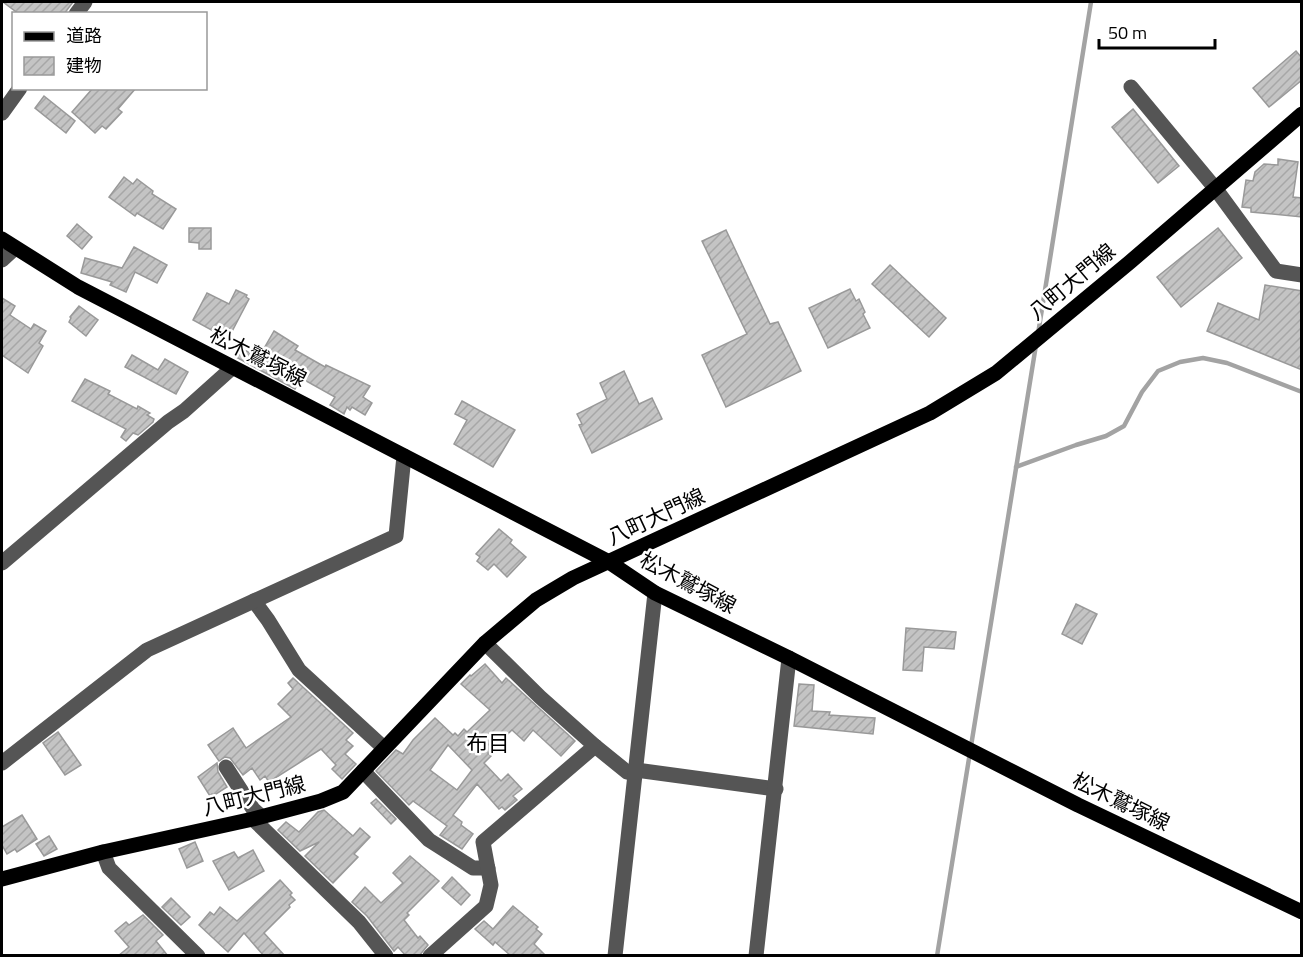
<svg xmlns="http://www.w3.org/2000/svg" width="1303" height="957" font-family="'Titillium Web','Noto Sans JP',sans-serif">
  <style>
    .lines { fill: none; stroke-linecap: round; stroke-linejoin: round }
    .stream { stroke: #a3a3a3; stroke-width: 4.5 }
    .building { fill: url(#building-hatch); stroke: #999; stroke-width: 1.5; fill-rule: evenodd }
    .minor { stroke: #555; stroke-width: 15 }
    .major { stroke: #000; stroke-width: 15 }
    .labels { text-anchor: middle; stroke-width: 5; stroke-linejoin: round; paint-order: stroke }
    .street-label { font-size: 21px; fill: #000; stroke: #fff }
    .neighbourhood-label { font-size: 22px; fill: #000; stroke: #fff }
  </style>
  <defs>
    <pattern id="building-hatch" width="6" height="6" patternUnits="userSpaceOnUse" patternTransform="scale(1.5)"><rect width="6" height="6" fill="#c4c4c4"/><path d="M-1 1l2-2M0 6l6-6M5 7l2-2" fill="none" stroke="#a7a7a7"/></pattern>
  </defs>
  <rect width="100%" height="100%" fill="#fff"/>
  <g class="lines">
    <g class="stream">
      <path d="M1038 334 1091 2"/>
      <path d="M1016 467 1076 445 1106 436 1124 426 1142 392 1158 371 1180 362 1203 358 1227 363 1302 392"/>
      <path d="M937 956 1036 345"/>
    </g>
  </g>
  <g class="building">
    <path d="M3 2H73L64 14H19Z"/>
    <path d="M1296 51 1302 58V80L1269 107 1253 88Z"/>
    <path d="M93 88H136L118 109 122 112 106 129 102 126 95 133 72 112Z"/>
    <path d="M44 96 75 121 66 133 35 108Z"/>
    <path d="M1133 109 1179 166 1158 183 1112 127Z"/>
    <path d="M1278 159 1298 162 1293 197 1302 198V217L1251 212V208L1242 207 1246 180 1253 181 1255 172 1264 164 1278 165Z"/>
    <path d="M124 177 133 184 137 179 153 191 152 194 176 209 163 229 137 213 135 216 109 197Z"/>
    <path d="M77 224 92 237 82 249 67 236Z"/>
    <path d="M189 228H211V249H199V243L189 242Z"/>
    <path d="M1218 228 1242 258 1181 307 1157 277Z"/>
    <path d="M726 230 770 324 778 322 801 371 726 407 702 355 747 334 702 241Z"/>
    <path d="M134 247 167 265 157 283 135 272 126 292 110 285 112 282 81 273 85 258 122 268Z"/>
    <path d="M890 265 946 318 929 337 872 284Z"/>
    <path d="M1265 285 1302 291V370L1207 331 1218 303 1259 320Z"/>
    <path d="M850 289 856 301 859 299 865 312 863 314 870 328 828 348 809 308Z"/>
    <path d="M236 290 247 295 246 297 249 299 228 339 193 320 207 293 229 304Z"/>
    <path d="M2 298 15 306 10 315 31 329 34 324 46 331 39 343 43 346 28 373 2 355Z"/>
    <path d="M79 306 98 320 86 336 69 322 71 318 70 317Z"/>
    <path d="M274 331 298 346 295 350 318 363 325 367 326 365 370 386 363 397 372 403 365 415 352 407 350 410 347 407 344 414 330 405 335 397 301 378 295 389 234 356 238 347 259 357Z"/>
    <path d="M132 355 158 370 165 359 188 372 176 394 125 367Z"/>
    <path d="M624 371 639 404 652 398 662 419 592 453 579 425 582 424 577 414 607 399 600 383Z"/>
    <path d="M85 379 110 391 108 394 137 409 138 406 150 413 147 415 154 419 153 422 138 435 133 433 126 441 121 437 126 429 72 401Z"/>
    <path d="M462 401 515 430 493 467 454 444 467 420 455 414Z"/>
    <path d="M499 529 512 540 510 543 526 557 507 577 494 564 488 570 477 561 480 557 476 554Z"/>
    <path d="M1076 604 1097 614 1082 644 1062 634Z"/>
    <path d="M906 628 956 632 954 649 924 647 922 671 903 670Z"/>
    <path d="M485 664 502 683 506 678 575 741 561 756 533 730 524 741 512 730 488 753 491 756 484 763 501 781 508 774 522 789 513 796 517 800 505 810 502 807 499 809 477 784 453 815 462 822 461 825 473 834 462 849 440 835 447 826 413 801 409 805 376 771 396 750 403 754 413 740 435 718 453 735 455 733 458 736 464 729 467 732 490 710 461 684 470 675 471 676ZM448 745 472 770 457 790 430 770Z"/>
    <path d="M293 678 353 733 346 740 353 746 345 754 356 764 342 779 332 769 336 765 321 749 269 782 265 776 260 780 252 768 243 775 230 758 225 757 219 761 208 745 233 728 246 748 291 717 278 704 293 689 288 683Z"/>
    <path d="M799 684 814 685 812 711 830 712 829 715 875 718 873 734 794 726Z"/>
    <path d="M58 732 81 765 65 775 43 743Z"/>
    <path d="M217 763 218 772 227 787 213 796 212 794 210 796 198 777Z"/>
    <path d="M376 799 396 819 391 824 371 803Z"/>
    <path d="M324 810 353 836 360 828 370 837 354 854 358 857 333 883 305 856 319 842 300 851 278 830 286 822 299 832 318 812Z"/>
    <path d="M22 815 37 839 17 852 15 849 7 854 2 845V827Z"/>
    <path d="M49 836 57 849 44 856 36 844Z"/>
    <path d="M195 842 203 861 187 868 179 849Z"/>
    <path d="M253 850 264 871 229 890 213 861 234 852 238 858Z"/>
    <path d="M410 856 439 881 407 913 409 915 404 920 418 938 420 936 428 945 419 956H406L398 947 394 951 367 916 352 902 365 887 381 903 403 883 393 873Z"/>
    <path d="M452 877 470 895 461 905 442 888Z"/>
    <path d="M280 880 292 893 290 895 295 900 289 905 290 907 264 933 285 956H264L244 933 228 952 199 925 210 912 214 915 220 907 237 921Z"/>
    <path d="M171 898 190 917 181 925 162 907Z"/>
    <path d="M513 906 538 927 536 929 542 934 534 944 546 956H511L495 942 493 945 475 929 484 921 493 929Z"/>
    <path d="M143 915 163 935 156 941 168 956H118L129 947 115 931 126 922 129 925Z"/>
  </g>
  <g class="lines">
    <g class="minor">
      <path d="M76 14 85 2"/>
      <path d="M1131 87 1215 188 1276 271 1302 275"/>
      <path d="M2 113 20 88"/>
      <path d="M2 260 15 248"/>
      <path d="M2 563 168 422 184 411 232 368"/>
      <path d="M254 601 268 620 299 670 384 748"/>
      <path d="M595 746 627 772 635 774"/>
      <path d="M2 763 147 650 396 536 404 456"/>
      <path d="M226 767 253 809 262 817"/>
      <path d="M636 770 776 789"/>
      <path d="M363 771 429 840 473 868H488"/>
      <path d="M253 819 359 922 386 956"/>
      <path d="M103 852 109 868 198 956"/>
      <path d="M430 956 486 906 491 885 483 842 595 746 540 697 485 643"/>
      <path d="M615 956 655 593"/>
      <path d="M756 956 789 658"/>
    </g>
    <g class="major">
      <path d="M2 239 78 287 609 562 655 593 789 658 1078 805 1302 912"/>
      <path d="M2 879 103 852 253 819 321 801 343 792 485 643 536 600 573 578 930 413 996 373 1130 262 1302 114"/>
    </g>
  </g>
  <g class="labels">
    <g class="street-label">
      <text transform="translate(1072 282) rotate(-40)" y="7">八町大門線</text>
      <text transform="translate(258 357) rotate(27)" y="7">松木鷲塚線</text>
      <text transform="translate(656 517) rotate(-25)" y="7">八町大門線</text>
      <text transform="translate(688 583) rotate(28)" y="7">松木鷲塚線</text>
      <text transform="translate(254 796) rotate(-14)" y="7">八町大門線</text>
      <text transform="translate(1121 802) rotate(26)" y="7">松木鷲塚線</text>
    </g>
    <g class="neighbourhood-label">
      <text x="488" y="751">布目</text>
    </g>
  </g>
  <rect width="1303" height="957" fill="none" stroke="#000000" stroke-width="6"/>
  <rect x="12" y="12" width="195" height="78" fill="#ffffff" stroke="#999999" stroke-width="1.5"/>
  <rect x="24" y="32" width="30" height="9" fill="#000000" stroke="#999999" stroke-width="1.5"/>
  <text x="66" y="42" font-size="18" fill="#000000">道路</text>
  <rect x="24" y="57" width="30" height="18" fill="url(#building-hatch)" stroke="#999999" stroke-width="1.5"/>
  <text x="66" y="72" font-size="18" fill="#000000">建物</text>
  <path d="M1099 39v9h116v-9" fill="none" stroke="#000000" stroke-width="3"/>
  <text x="1108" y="39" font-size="18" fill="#000000" stroke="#ffffff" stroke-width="4.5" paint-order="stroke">50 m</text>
</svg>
